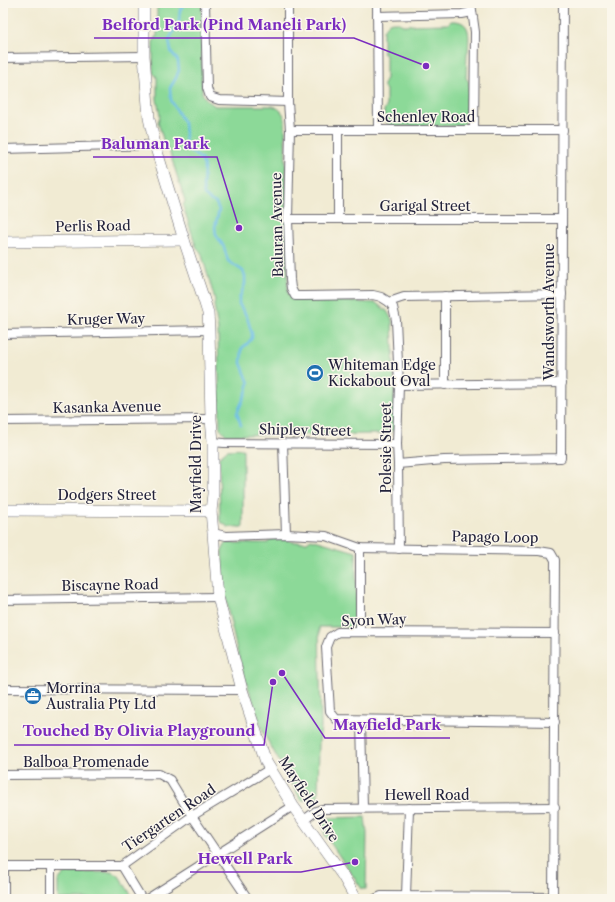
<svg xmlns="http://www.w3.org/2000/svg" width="615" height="902" font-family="'Libre Caslon Text',serif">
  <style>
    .green { fill: #8cd998; stroke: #577e6a }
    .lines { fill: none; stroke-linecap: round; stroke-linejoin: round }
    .stream { stroke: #6bbde7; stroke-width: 2.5 }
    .minor-casing { stroke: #6a6870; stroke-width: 10 }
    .tertiary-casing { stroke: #6a6870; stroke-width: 12 }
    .minor { stroke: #fff; stroke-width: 8 }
    .tertiary { stroke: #fff; stroke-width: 11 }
    .labels { text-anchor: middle; stroke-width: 3; stroke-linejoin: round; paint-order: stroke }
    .street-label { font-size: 14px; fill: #22223b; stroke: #fbf7ec }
    .poi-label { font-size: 14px; fill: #22223b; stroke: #fbf7ec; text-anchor: start }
    .leader { fill: none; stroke: #7b2cbf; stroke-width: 1.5 }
    .callout-dot { fill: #7b2cbf; stroke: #fbf7ec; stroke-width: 1.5 }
    .callout-label { font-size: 15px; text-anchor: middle; font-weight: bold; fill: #7b2cbf; stroke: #fbf7ec; stroke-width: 3; stroke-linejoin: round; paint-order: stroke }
  </style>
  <rect width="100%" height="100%" fill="#fbf7ec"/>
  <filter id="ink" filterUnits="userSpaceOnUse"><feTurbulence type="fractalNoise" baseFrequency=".025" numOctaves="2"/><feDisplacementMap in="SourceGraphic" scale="8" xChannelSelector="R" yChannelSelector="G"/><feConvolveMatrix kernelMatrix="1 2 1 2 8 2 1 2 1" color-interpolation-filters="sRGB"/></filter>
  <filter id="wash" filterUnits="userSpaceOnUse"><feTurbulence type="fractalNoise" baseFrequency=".012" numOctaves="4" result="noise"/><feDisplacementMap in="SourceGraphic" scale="16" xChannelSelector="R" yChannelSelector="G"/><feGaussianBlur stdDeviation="0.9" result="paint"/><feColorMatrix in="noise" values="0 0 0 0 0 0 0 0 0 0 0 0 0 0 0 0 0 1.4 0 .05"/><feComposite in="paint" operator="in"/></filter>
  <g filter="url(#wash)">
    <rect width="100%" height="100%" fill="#f1ebd3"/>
    <g class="green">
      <path d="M157 3H202V93C205 99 209 102 215 106H273C280 109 283 112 285 119L288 294 295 299 376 303 387 311 392 320 396 429 385 434 226 435 220 428 218 330 214 305 215 300 201 252 197 249 183 206 185 201 169 150 165 146 158 122 160 116 157 99V77L153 73V42L157 36Z"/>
      <path d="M451 21C472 20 469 36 468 51L467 53 466 78 469 82 468 96 466 100V109L467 112H469L467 118 464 124 459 126H392L388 124 384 115V110L386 108V90L384 87V82L386 78V55L383 53V31C388 21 393 20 403 25L448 24Z"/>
      <path d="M243 449V527H228L220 521 219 457 227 450Z"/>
      <path d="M271 539H289L291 542H307L311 539 356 552V627H319L321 727 319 742 318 800H301L264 734 240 663 229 615 223 579 222 551 226 543H268Z"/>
      <path d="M365 817 367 833 366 889H362L325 835 322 824 324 820 327 818Z"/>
      <path d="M111 872 119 876 134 899H58V881L62 876 68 873Z"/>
    </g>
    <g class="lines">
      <path class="stream" d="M185 3 180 10 179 21 169 40 171 51 178 61 179 70 176 78 170 88 171 100 184 123 186 146 191 152 201 159 204 166 203 189 204 195 210 200 216 203 219 210 215 227 216 235 224 247 228 261 243 271 245 276V284L239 299V304L247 317 252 334V338L247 344 242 348 241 363 249 383 246 393 237 413 241 425"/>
    </g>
  </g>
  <g filter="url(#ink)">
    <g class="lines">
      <defs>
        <g id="minor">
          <path d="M205 3 207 88 210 97 219 100 288 102"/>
          <path d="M288 3V102L290 130 288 219 290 280 291 288 295 296H303L373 295 381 297 389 302 404 297 562 294"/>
          <path d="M377 3 378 130"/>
          <path d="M471 3 475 32 474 130"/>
          <path d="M377 16 462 14 472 12"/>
          <path d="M3 58 144 56"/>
          <path d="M290 130H563"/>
          <path d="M3 149 155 145"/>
          <path d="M288 219H562"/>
          <path d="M338 219V130"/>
          <path d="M445 296V385"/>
          <path d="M389 302 393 307 396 320 399 385 397 444 398 464 399 549"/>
          <path d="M3 334 209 330"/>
          <path d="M399 385 562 383"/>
          <path d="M3 421 211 419"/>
          <path d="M213 442 224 443 397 444"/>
          <path d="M283 443 286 534"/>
          <path d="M398 464 444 460 561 458 563 3"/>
          <path d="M213 533 226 536 286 534 326 536 360 548 539 551 551 553 555 560 553 899"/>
          <path d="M360 548V632"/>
          <path d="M3 600 218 597"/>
          <path d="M3 689 242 690"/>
          <path d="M361 720 363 808"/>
          <path d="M555 722 336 719 330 711 326 647 330 637 338 632 555 633"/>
          <path d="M3 775 159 774 170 780 192 816 248 899"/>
          <path d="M303 821 316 811 322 809 555 807"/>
          <path d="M3 866H122L192 816 270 769"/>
          <path d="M51 866V899"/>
          <path d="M122 866 142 899"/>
          <path d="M406 896 409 808"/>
          <path d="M4 899V866"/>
          <path d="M147 899 293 806"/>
          <path d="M375 899 381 896 553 897"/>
        </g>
        <g id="tertiary">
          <path d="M144 3V56L149 118 155 145 184 240 203 297 208 313 209 330 211 419 213 442V494L211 511 213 533 218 597 242 690 266 762 293 806 343 876 356 899"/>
          <path d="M3 242 184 240"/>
          <path d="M3 510 211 511"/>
        </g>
      </defs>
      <use href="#minor" class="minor-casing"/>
      <use href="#tertiary" class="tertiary-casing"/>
      <use href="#minor" class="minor"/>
      <use href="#tertiary" class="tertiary"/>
    </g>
  </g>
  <defs>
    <symbol id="stadium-disc" viewBox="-11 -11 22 22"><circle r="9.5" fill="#1f6fb2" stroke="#fbf7ec"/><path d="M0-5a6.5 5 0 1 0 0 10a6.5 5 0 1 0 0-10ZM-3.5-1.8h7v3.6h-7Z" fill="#fff"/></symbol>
    <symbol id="office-disc" viewBox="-11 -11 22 22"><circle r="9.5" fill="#1f6fb2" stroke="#fbf7ec"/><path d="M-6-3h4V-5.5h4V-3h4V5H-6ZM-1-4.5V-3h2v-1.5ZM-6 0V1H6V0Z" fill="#fff"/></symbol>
  </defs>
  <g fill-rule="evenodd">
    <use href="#stadium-disc" x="305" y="363" width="20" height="20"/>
    <use href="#office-disc" x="23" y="686" width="20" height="20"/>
  </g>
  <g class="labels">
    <g class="street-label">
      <text x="426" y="122">Schenley Road</text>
      <text x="425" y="211">Garigal Street</text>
      <text transform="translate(277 225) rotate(-91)" y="5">Baluran Avenue</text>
      <text transform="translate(93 226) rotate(-1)" y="5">Perlis Road</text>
      <text transform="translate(549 312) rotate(-90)" y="5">Wandsworth Avenue</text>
      <text transform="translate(106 319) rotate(-1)" y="5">Kruger Way</text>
      <text transform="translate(107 407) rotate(-1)" y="5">Kasanka Avenue</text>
      <text transform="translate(305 430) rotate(1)" y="5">Shipley Street</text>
      <text transform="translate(386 448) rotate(-90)" y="5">Polesie Street</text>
      <text transform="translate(196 464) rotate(-90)" y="5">Mayfield Drive</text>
      <text x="107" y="500">Dodgers Street</text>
      <text transform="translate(495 537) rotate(1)" y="5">Papago Loop</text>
      <text transform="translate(110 585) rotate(-1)" y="5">Biscayne Road</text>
      <text transform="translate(374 620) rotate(-2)" y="5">Syon Way</text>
      <text x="86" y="767">Balboa Promenade</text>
      <text x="427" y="800">Hewell Road</text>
      <text transform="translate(309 799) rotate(57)" y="5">Mayfield Drive</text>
      <text transform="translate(169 818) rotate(-34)" y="5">Tiergarten Road</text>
    </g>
    <g class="poi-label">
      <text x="328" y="370">Whiteman Edge<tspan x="328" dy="16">Kickabout Oval</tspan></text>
      <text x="46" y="693">Morrina<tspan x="46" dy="16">Australia Pty Ltd</tspan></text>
    </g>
  </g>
  <path class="leader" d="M426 66L354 38H94M239 228L217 157H93M282 673L325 738H450M273 682L264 745H14M355 862L301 872H190"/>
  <g class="callout-dot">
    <circle cx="426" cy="66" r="4"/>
    <circle cx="239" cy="228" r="4"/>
    <circle cx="282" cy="673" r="4"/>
    <circle cx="273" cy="682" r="4"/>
    <circle cx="355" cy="862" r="4"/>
  </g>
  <g class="callout-label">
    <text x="224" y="30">Belford Park (Pind Maneli Park)</text>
    <text x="155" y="149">Baluman Park</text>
    <text x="387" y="730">Mayfield Park</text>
    <text x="139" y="736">Touched By Olivia Playground</text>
    <text x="245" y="864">Hewell Park</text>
  </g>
  <rect width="615" height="902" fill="none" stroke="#fbf7ec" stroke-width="16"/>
</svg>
